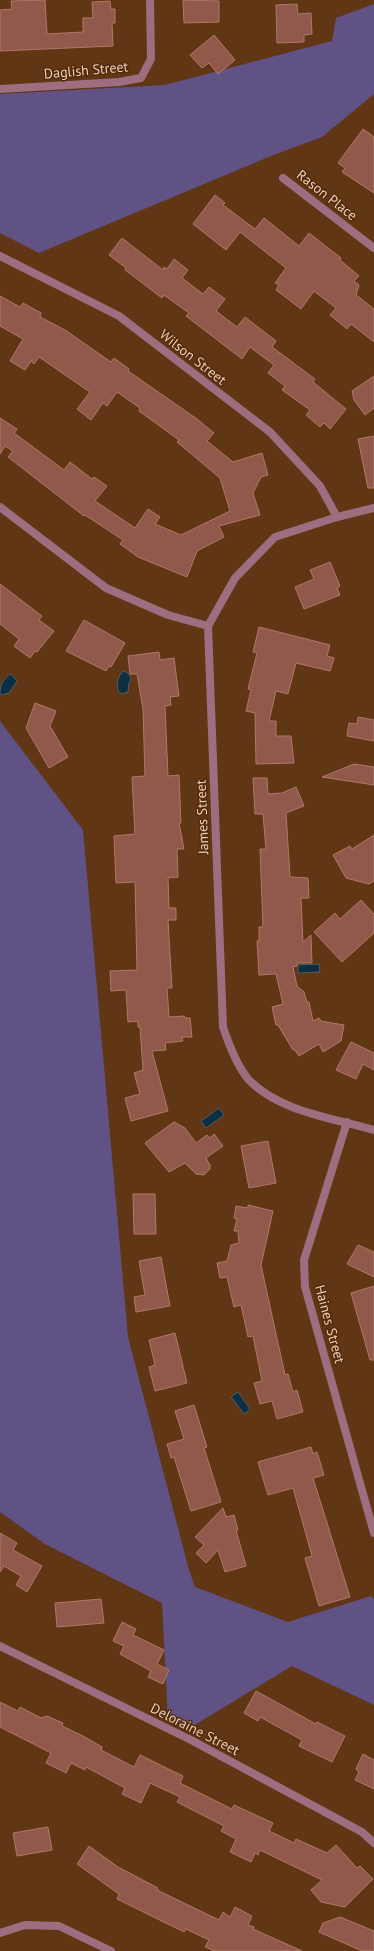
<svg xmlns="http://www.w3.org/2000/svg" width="374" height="1951" font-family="'PT Sans',sans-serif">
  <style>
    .green { fill: #605285 }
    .water { fill: #0e2f41; stroke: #4f5f66 }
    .building { fill: #90594b; stroke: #b17869 }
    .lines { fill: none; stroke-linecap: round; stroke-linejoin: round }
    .street { stroke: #9d6e7f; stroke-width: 8 }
    .labels { text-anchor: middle; stroke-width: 3; stroke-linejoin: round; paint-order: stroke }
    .street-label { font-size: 14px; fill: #e8cebc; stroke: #552c09 }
  </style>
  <rect width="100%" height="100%" fill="#613615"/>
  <g class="green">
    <path d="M374 4V94L322 137 271 156 39 253 0 233V94L165 85 332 41 336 18Z"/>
    <path d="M0 721 83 830 128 1337 189 1570 195 1587 288 1622 371 1596 374 1599V1705L292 1666 188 1729 168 1719 162 1603 45 1544 0 1512Z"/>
  </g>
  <g class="water">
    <path d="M124 671 129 674 131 679 129 683 128 692 122 694 118 691C117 684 117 675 124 671Z"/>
    <path d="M11 674 17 681 9 693 2 695 0 693C0 686 4 677 11 674Z"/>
    <path d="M319 964 320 972 298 973V965Z"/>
    <path d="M219 1108 224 1115 206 1128 201 1121Z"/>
    <path d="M238 1392 250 1409 244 1414 231 1397Z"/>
  </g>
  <g class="building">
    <path d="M45 0 47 34 83 32V18H93L92 2 110 1 111 9H115V23H112L113 46 0 51V10L12 9 11 1Z"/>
    <path d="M183 0 219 1V22L184 23Z"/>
    <path d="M297 4 298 14 311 13 312 34 304 35V42L277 43 276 5Z"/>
    <path d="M214 35 235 60 218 74 209 63 202 68 190 55Z"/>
    <path d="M363 129 374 137V193L342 172 345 168 338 163Z"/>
    <path d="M215 195 225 203 223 205 255 229 264 218 299 246 309 233 341 258 340 260 359 276 354 281 359 285 356 295 374 309V342L351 324 347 329 330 315 336 308 314 291 301 309 276 290 279 285 275 283 286 268 240 232 226 250 193 224Z"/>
    <path d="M122 238 163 270 164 267 167 269 174 259 188 270 182 278 203 294 209 287 225 299 216 311 237 327 245 317 276 341 272 347 315 379 313 382 346 409 330 429 324 423 320 427 306 415 310 410 282 390 285 386 268 373 274 365 250 347 242 359 186 316 189 313 164 295 162 298 125 270 126 268 109 255Z"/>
    <path d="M0 296 20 307 23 303 41 313 40 317 65 330 111 362 114 358 129 369 128 371 197 419 214 433 207 441 233 462 262 453 268 475 261 477 253 493 260 515 219 526 224 537 197 551 187 577 138 557 120 544 123 540 85 515 84 516 8 457 13 451 5 446 0 454V418L17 429 14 433 64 470 70 462 92 479 94 477 107 486 95 501 135 528 148 509 160 517 155 524 181 535 230 511 220 478 177 442 179 440 139 411 140 408 117 392 107 406 103 403 91 420 77 409 90 392 39 357 34 364 31 361 25 370 10 361 23 339 0 326Z"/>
    <path d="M374 376V408L365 415 354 400 352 391Z"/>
    <path d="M374 436V488H368L358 439Z"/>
    <path d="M330 562 340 586 337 588 340 595 304 609 295 587 314 579 310 570Z"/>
    <path d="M0 584 42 616 39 620 54 631 37 652 35 651 30 658 14 646 19 639 0 624Z"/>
    <path d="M84 620 125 643 111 667 109 666 106 671 66 651Z"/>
    <path d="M259 627 330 645 327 656 334 658 330 671 296 663 288 694 276 691 269 721H276V736H291L294 763 256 764 255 713 246 711 251 690 248 689 257 653 253 652Z"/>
    <path d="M159 652 160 660 174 658 179 696 170 697 171 705 165 706 168 776 179 775 181 823H179L184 849H177L178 877 168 878 169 908H176V920H168L172 988H167L169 1017 184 1016 185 1018H190L192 1037H182L183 1041 165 1043 166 1050 152 1051 168 1111 131 1121 125 1098 140 1094 134 1073 143 1070 140 1027H138V1021L128 1022 126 990 111 991 110 971 137 970 135 882 116 883 114 836 135 834 132 777 145 776 143 709 137 674H130L128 656Z"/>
    <path d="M35 703 56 711 50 726 68 757 49 768 26 728Z"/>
    <path d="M358 717 374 720V741L347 736 349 723 357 724Z"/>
    <path d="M354 764 374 767V785L322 777Z"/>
    <path d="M253 778H267L268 794 282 793 296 787 304 806 286 813 290 877 308 878 309 898H301L303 942 311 935 312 963H297V966L293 967 297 986 304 992 307 1002H309L313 1021 319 1018 321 1021 344 1025 341 1041 323 1052 319 1044 299 1056 294 1049 293 1050 278 1025H276L272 1007 283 1004 276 974 259 975 257 941H259V927H263L260 849H266L263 814H255Z"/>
    <path d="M374 835V881L369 884 346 878 333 855 350 846 352 849Z"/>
    <path d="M361 900 374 914V933L342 962 314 932 335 913 340 919Z"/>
    <path d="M351 1042 374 1053V1070L363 1064 356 1079 336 1070Z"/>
    <path d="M174 1122 185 1128 196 1143 207 1135 210 1138 214 1134 223 1146 206 1158 210 1165V1169L204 1175 196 1174 185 1163 169 1172 145 1143Z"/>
    <path d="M268 1141 276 1183 249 1188 241 1146Z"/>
    <path d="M133 1194H155L156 1234H134Z"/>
    <path d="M248 1205 273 1211 261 1265 285 1375 288 1374 293 1392 297 1390 303 1412 277 1419 272 1401 260 1404 254 1383 262 1381 253 1336 248 1337 241 1305 234 1307 227 1277 220 1278 217 1263 227 1261 231 1245 239 1243 238 1231H234L237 1219 234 1218 236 1206 248 1208Z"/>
    <path d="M358 1245 374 1252V1277L347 1264Z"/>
    <path d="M161 1257 170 1306 136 1312 134 1297 145 1295 139 1261Z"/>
    <path d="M374 1286V1360H370L351 1293Z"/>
    <path d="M175 1333 187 1383 155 1391 149 1367 155 1365 149 1340Z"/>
    <path d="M194 1405 207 1447 204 1448 221 1502 191 1511 174 1457 171 1458 167 1444 184 1439 175 1411Z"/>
    <path d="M311 1447 313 1454 317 1452 324 1475 313 1478 350 1597 319 1606 305 1558 312 1556 293 1488 268 1495 258 1462Z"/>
    <path d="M223 1508 226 1517 234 1515 238 1530H236L246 1566 225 1572 218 1550 206 1563 196 1553 204 1545 195 1537Z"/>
    <path d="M0 1533 17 1543 13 1550 42 1566 27 1592 16 1585 21 1576 4 1566 0 1572Z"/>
    <path d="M101 1599 104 1623 57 1627 55 1603Z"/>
    <path d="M122 1622 136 1629 133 1635 164 1650 157 1664 169 1670 163 1684 148 1677 151 1671 120 1654 124 1646 113 1641Z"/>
    <path d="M256 1691 316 1724 317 1722 345 1736 332 1762 299 1746 302 1740 260 1717 258 1721 244 1713Z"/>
    <path d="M0 1702 18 1711 20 1707 41 1718 47 1716 63 1723 62 1726 83 1736 102 1747 101 1750 134 1767 140 1755 183 1776 180 1783 232 1809 234 1805 273 1823 269 1831 294 1843 296 1839 327 1853 336 1845 357 1868 360 1866 373 1879 345 1907 321 1902 311 1890 322 1880 260 1850 258 1855 255 1853 251 1862 230 1852 236 1839 221 1831 224 1826 177 1802 180 1797 150 1783 141 1803 122 1794 125 1788 86 1767 85 1770 71 1763 66 1773 46 1763 51 1753 0 1727Z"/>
    <path d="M363 1754 374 1760V1789L355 1780 359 1772 356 1769Z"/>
    <path d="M48 1827 52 1850 17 1856 13 1833Z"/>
    <path d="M89 1846 118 1867 158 1888 157 1890 219 1920 223 1912 230 1917 235 1907 252 1916 248 1925 254 1927 253 1929 302 1951H215L205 1947 209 1940 186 1929 184 1932 117 1899 119 1894 77 1864Z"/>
    <path d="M340 1917 374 1931V1951H362L319 1932 323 1923Z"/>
  </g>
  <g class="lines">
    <g class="street">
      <path d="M0 89 119 82 141 78 151 59 150 0"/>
      <path d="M283 178 374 248"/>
      <path d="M0 256 119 316 270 432 320 486 337 517"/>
      <path d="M0 507 106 588 168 615 208 626"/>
      <path d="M374 508 337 517 275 537 235 578 208 626 223 1027C229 1045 236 1064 248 1079 279 1112 333 1118 374 1130"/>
      <path d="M347 1122 304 1260 305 1287 374 1533"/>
      <path d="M0 1646 191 1740 362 1832 374 1843"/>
      <path d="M0 1933 25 1925 59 1926 111 1951"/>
    </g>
  </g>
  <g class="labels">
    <g class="street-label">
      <text transform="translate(86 70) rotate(-5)" y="5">Daglish Street</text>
      <text transform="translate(327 195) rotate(38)" y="5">Rason Place</text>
      <text transform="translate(193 357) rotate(38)" y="5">Wilson Street</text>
      <text transform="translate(202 817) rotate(-92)" y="5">James Street</text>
      <text transform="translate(330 1324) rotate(75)" y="5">Haines Street</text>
      <text transform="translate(195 1729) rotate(27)" y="5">Deloraine Street</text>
    </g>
  </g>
</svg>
